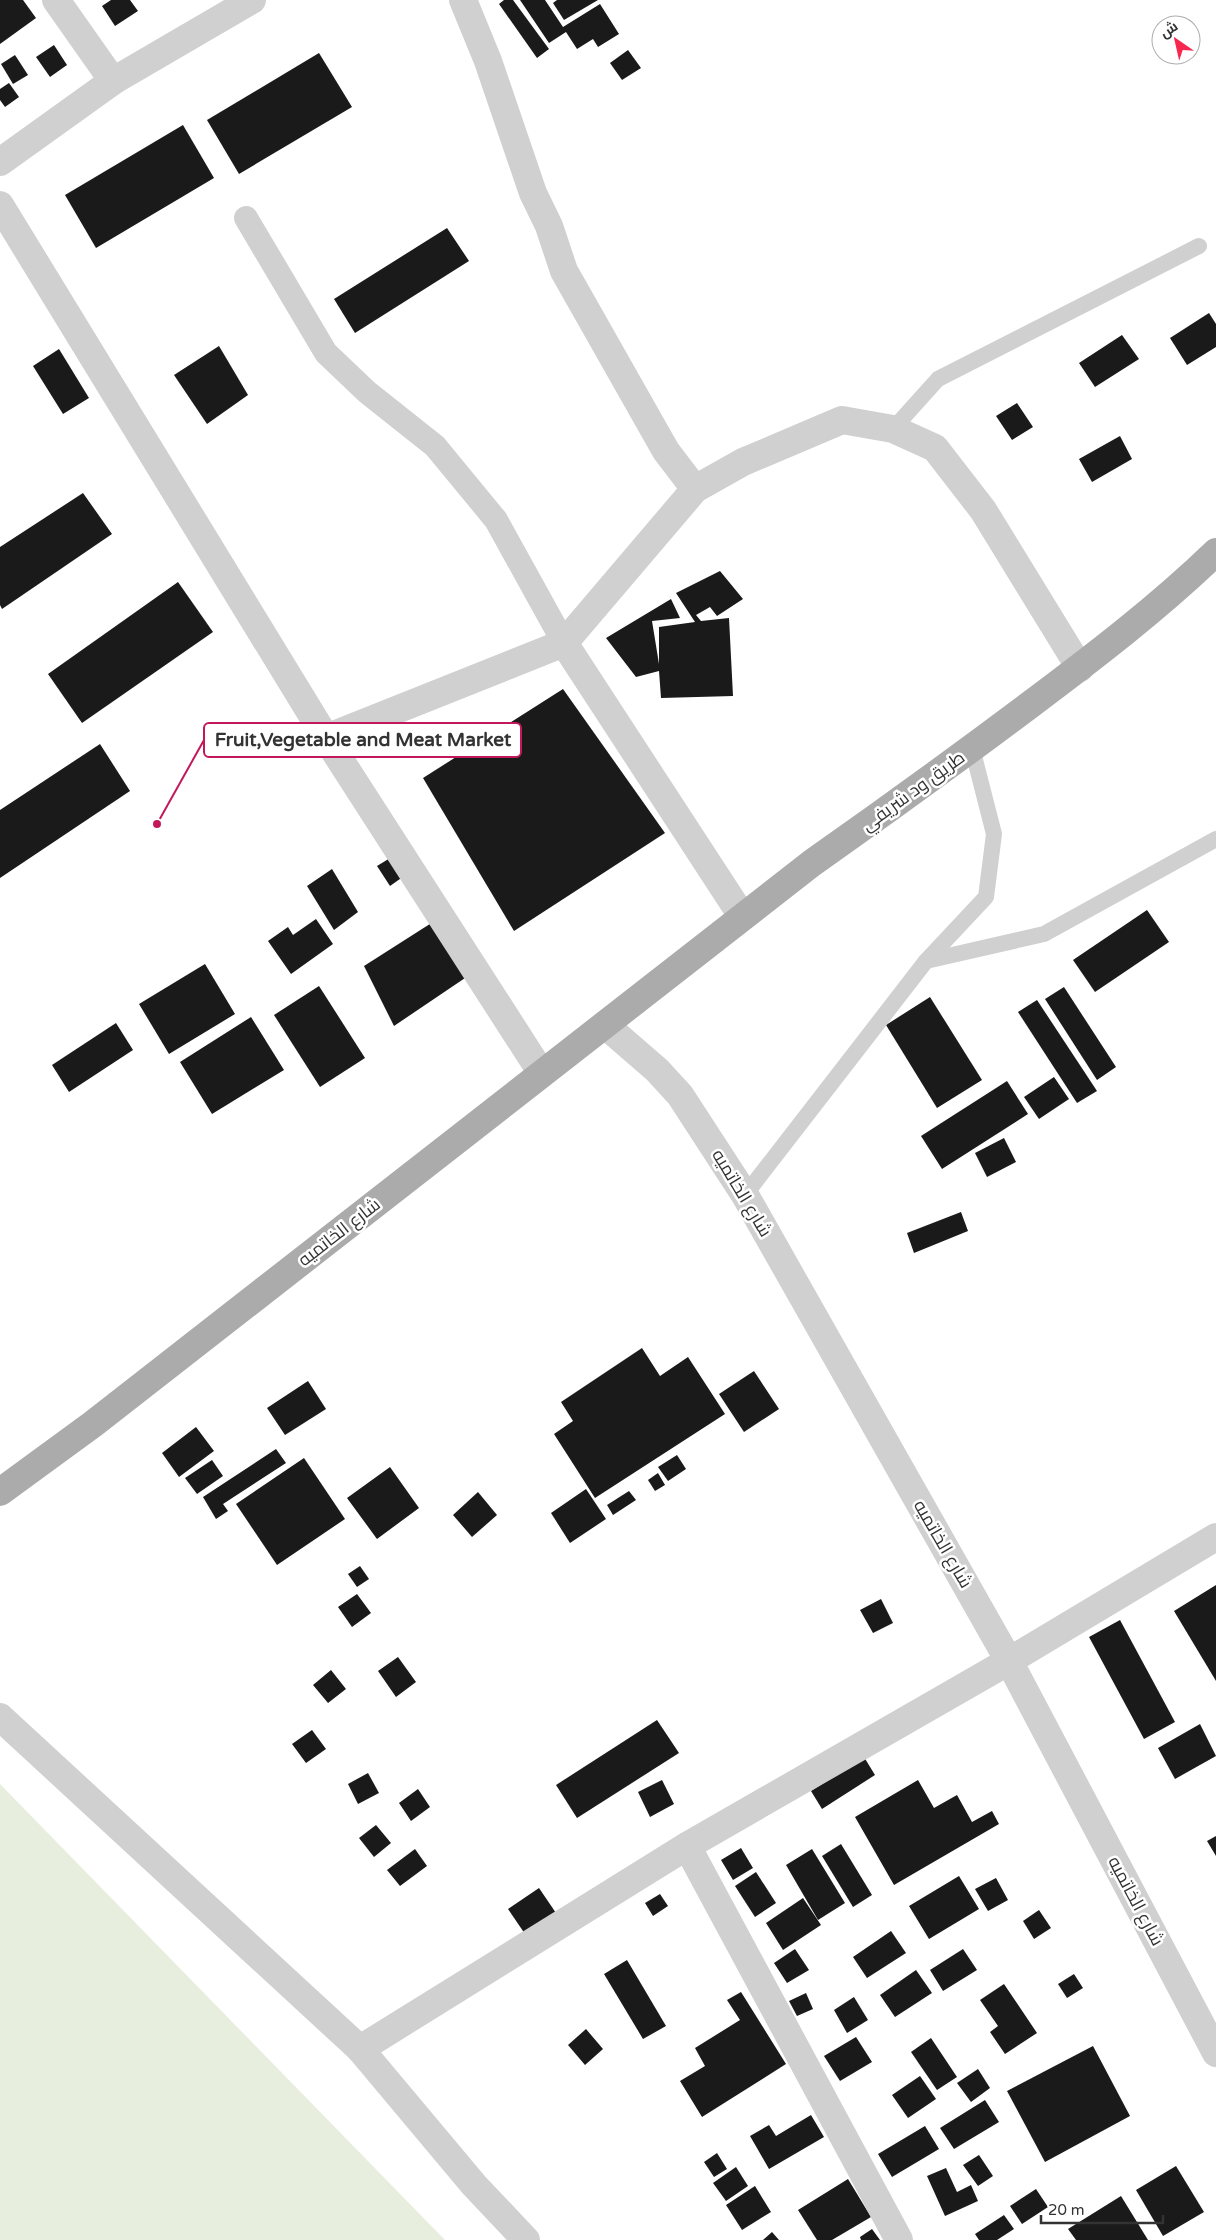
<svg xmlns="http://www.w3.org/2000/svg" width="1216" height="2240" font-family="'Varela Round',Cairo,sans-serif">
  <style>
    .green { fill: #e8eede }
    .building { fill: #1a1a1a }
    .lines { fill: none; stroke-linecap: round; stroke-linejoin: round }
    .service { stroke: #d0d0d0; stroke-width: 16 }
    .pedestrian { stroke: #d0d0d0; stroke-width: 24 }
    .minor { stroke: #d0d0d0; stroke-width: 28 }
    .tertiary { stroke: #d0d0d0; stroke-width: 28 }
    .primary { stroke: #ababab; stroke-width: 28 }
    .labels { text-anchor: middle; stroke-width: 5; stroke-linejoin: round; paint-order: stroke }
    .street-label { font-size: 18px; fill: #333; stroke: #fff }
    .leader { fill: none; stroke: #c2185b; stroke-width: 2 }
    .callout-dot { fill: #c2185b; stroke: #fff; stroke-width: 2 }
    .callout { fill: #fff; stroke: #c2185b; stroke-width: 2 }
    .callout-label { font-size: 19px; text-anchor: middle; font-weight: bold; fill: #333 }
  </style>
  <rect width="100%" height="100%" fill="#fff"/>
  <path class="green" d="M0 1784 445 2240H0Z"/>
  <g class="building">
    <path d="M0 0H23L36 18 0 44Z"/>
    <path d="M111 0H130L138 11 115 26 102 6Z"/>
    <path d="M504 0H513L549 49 537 58 499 4Z"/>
    <path d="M520 0H545L563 27 600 4 619 34 598 47 593 39 577 49 566 32 549 43Z"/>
    <path d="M557 0H598L564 20 553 3Z"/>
    <path d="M54 45 67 65 50 77 36 57Z"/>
    <path d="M628 50 641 68 622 80 610 63Z"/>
    <path d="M319 53 352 107 239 174 207 120Z"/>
    <path d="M15 55 28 75 13 84 1 64Z"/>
    <path d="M9 83 19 97 5 107 0 100V89Z"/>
    <path d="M183 125 214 178 96 248 65 195Z"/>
    <path d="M447 228 469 261 355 333 334 299Z"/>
    <path d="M1209 313 1216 324V347L1187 365 1170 338Z"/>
    <path d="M1122 335 1139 359 1095 387 1079 363Z"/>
    <path d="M219 346 248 395 207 424 174 375Z"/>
    <path d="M59 349 89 398 63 414 33 366Z"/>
    <path d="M1017 403 1033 427 1012 440 996 416Z"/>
    <path d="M1120 436 1132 459 1092 482 1079 459Z"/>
    <path d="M83 493 112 534 2 609 0 605V547Z"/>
    <path d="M720 571 743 599 717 616 710 607 696 615 701 621 729 618 733 696 661 698 659 671 636 677 606 638 671 599 680 618 652 621 659 664V627L695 622 676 593Z"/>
    <path d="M178 582 213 632 82 723 48 674Z"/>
    <path d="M563 689 665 833 514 931 423 778Z"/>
    <path d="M100 744 130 791 0 878V810Z"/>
    <path d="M395 855 407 874 390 886 377 866Z"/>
    <path d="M332 869 358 912 334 930 307 886Z"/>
    <path d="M1147 910 1169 942 1095 992 1073 960Z"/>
    <path d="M316 919 333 944 291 974 268 941 288 927 293 935Z"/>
    <path d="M433 922 468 976 394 1026 364 966Z"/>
    <path d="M205 964 235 1014 169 1054 139 1004Z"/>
    <path d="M319 986 365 1058 320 1087 274 1015Z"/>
    <path d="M1064 987 1116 1067 1097 1080 1045 999Z"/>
    <path d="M930 997 982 1080 937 1108 886 1025Z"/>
    <path d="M1037 1000 1097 1091 1077 1103 1018 1012Z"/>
    <path d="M251 1017 284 1070 212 1114 180 1062Z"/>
    <path d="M116 1023 133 1050 69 1092 52 1065Z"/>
    <path d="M1054 1077 1069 1099 1039 1119 1024 1097Z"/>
    <path d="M1007 1081 1028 1114 942 1169 921 1136Z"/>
    <path d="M1004 1138 1016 1162 987 1177 975 1153Z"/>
    <path d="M961 1212 968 1231 914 1253 907 1233Z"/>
    <path d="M642 1348 660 1376 688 1357 725 1414 595 1498 554 1434 573 1421 561 1402Z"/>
    <path d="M754 1371 779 1409 744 1432 719 1394Z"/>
    <path d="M308 1381 326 1409 285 1435 267 1408Z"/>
    <path d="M196 1427 214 1451 179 1477 162 1453Z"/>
    <path d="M276 1449 286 1463 223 1504 228 1511 216 1519 203 1497Z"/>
    <path d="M677 1455 686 1469 668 1481 658 1467Z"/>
    <path d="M304 1458 345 1519 277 1565 236 1504Z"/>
    <path d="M212 1460 223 1476 197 1494 185 1478Z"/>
    <path d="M390 1467 419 1508 377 1539 347 1498Z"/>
    <path d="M658 1473 665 1485 655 1491 648 1480Z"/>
    <path d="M586 1489 606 1519 570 1543 551 1513Z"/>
    <path d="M629 1491 636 1500 613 1515 607 1505Z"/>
    <path d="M478 1492 497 1515 472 1537 453 1515Z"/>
    <path d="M360 1566 369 1579 357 1587 348 1574Z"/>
    <path d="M1216 1585V1681L1174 1611Z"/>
    <path d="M357 1594 371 1613 352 1627 338 1607Z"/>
    <path d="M881 1599 893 1623 873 1633 860 1610Z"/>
    <path d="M1120 1620 1175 1722 1144 1739 1089 1637Z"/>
    <path d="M398 1657 416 1682 396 1697 378 1671Z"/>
    <path d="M331 1670 346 1689 328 1703 313 1685Z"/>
    <path d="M657 1720 679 1753 577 1818 556 1785Z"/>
    <path d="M1200 1724 1216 1756 1175 1779 1158 1748Z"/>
    <path d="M312 1730 326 1749 306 1763 292 1744Z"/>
    <path d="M864 1757 875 1775 822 1809 811 1791Z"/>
    <path d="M368 1773 379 1793 358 1804 348 1784Z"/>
    <path d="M662 1780 674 1804 650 1817 638 1792Z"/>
    <path d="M918 1780 934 1808 957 1795 972 1822 992 1811 999 1824 894 1885 855 1817Z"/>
    <path d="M418 1789 430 1807 411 1821 399 1803Z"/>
    <path d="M376 1825 391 1843 374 1857 359 1838Z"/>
    <path d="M1216 1836V1856L1207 1841Z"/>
    <path d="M841 1844 872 1895 853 1907 822 1856Z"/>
    <path d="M741 1848 753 1868 733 1880 721 1860Z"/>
    <path d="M415 1849 427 1866 400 1886 387 1870Z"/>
    <path d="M812 1849 845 1903 818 1920 786 1865Z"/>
    <path d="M756 1872 776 1903 755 1917 735 1886Z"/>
    <path d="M959 1876 979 1909 929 1939 909 1906Z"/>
    <path d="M996 1878 1008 1900 988 1911 975 1889Z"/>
    <path d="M539 1888 556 1913 525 1934 508 1909Z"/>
    <path d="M660 1894 668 1906 653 1916 645 1903Z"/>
    <path d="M803 1898 821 1925 783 1950 766 1923Z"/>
    <path d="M1039 1910 1051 1928 1034 1939 1023 1921Z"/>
    <path d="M891 1931 906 1953 867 1978 853 1957Z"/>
    <path d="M795 1949 809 1970 787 1983 774 1963Z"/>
    <path d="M963 1949 977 1970 943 1991 930 1970Z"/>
    <path d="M627 1960 666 2026 643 2039 604 1974Z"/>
    <path d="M916 1970 932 1993 895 2017 880 1995Z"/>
    <path d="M1074 1974 1083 1988 1067 1998 1058 1984Z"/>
    <path d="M1004 1984 1037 2033 1005 2054 990 2032 998 2026 980 2000Z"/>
    <path d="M741 1992 786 2064 702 2117 680 2081 705 2066 695 2048 740 2020 727 2000Z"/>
    <path d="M806 1993 813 2009 797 2016 789 2001Z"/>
    <path d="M854 1997 868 2020 847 2033 834 2010Z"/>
    <path d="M586 2029 603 2049 585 2065 568 2045Z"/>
    <path d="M856 2037 872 2062 840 2081 824 2056Z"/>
    <path d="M931 2038 957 2077 937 2090 911 2052Z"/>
    <path d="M1093 2046 1130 2116 1045 2162 1007 2091Z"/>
    <path d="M978 2069 990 2088 971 2102 957 2083Z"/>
    <path d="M920 2076 936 2099 908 2118 892 2095Z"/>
    <path d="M985 2100 999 2122 954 2149 940 2128Z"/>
    <path d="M811 2115 824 2137 769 2169 750 2136 769 2125 776 2136Z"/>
    <path d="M925 2126 939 2149 892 2177 878 2154Z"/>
    <path d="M717 2153 727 2169 714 2177 704 2162Z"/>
    <path d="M979 2155 993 2176 978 2186 963 2165Z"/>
    <path d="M1176 2166 1204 2212 1163 2236 1136 2190Z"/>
    <path d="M736 2167 748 2186 726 2201 713 2183Z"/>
    <path d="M946 2168 957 2192 971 2185 978 2201 945 2216 927 2176Z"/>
    <path d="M848 2179 871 2217 832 2240H817L798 2210Z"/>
    <path d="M755 2186 771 2212 742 2230 726 2205Z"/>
    <path d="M1036 2189 1048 2207 1022 2224 1010 2206Z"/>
    <path d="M1121 2196 1148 2240H1076L1068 2229Z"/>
    <path d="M1004 2215 1014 2229 997 2240H979L975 2234Z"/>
    <path d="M872 2229 880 2240H861L860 2237Z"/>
    <path d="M772 2232 779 2240H763Z"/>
  </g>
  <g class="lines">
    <g class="service">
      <path d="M893 429 938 379 1199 246"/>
      <path d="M926 961 1044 934 1216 839"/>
      <path d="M745 1195 926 961 986 897 994 834 972 748"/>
    </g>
    <path class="pedestrian" d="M246 218 326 353 367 392 435 446 496 520 564 643"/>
    <g class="minor">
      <path d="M56 0 113 81"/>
      <path d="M463 0 488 61 533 193 549 226 564 271 666 451 695 489"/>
      <path d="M0 162 113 81 252 0"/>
      <path d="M0 205 326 738 541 1072"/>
      <path d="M564 643 742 916"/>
      <path d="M326 738 564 643 695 489 743 462 842 420 893 429 935 448 983 510 1080 668"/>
      <path d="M0 1717 360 2049 474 2185 526 2240"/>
      <path d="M687 1846 899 2240"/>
      <path d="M360 2049 687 1846 1009 1661 1216 1537"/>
    </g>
    <path class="tertiary" d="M605 1025 657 1070 680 1095 745 1195 1009 1661 1216 2053"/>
    <path class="primary" d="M0 1492 93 1424 812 863C886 811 959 758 1031 704 1095 656 1159 607 1216 552"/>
  </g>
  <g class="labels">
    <g class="street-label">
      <text transform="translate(913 791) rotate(-36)" y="6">طريق ود شريفي</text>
      <text transform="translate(742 1193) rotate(59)" y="6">شارع الخاتميه</text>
      <text transform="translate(339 1232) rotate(-38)" y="6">شارع الخاتميه</text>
      <text transform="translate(943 1544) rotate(60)" y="6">شارع الخاتميه</text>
      <text transform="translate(1136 1901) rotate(62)" y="6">شارع الخاتميه</text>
    </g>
  </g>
  <path class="leader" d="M157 824L204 740"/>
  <circle class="callout-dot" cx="157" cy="824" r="5"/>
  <rect class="callout" x="204" y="723" width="317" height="34" rx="5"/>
  <g class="callout-label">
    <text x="363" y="746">Fruit,Vegetable and Meat Market</text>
  </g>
  <g transform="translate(1176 40) rotate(326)"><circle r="24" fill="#ffffff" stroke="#adadad"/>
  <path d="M0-4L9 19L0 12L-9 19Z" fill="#f72850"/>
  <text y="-8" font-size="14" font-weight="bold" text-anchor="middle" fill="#333333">ش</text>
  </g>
  <path d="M1041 2215v8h122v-8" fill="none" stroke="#333333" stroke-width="2.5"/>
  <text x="1048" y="2215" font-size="15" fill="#333333" stroke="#ffffff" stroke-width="4" paint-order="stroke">20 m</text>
</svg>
